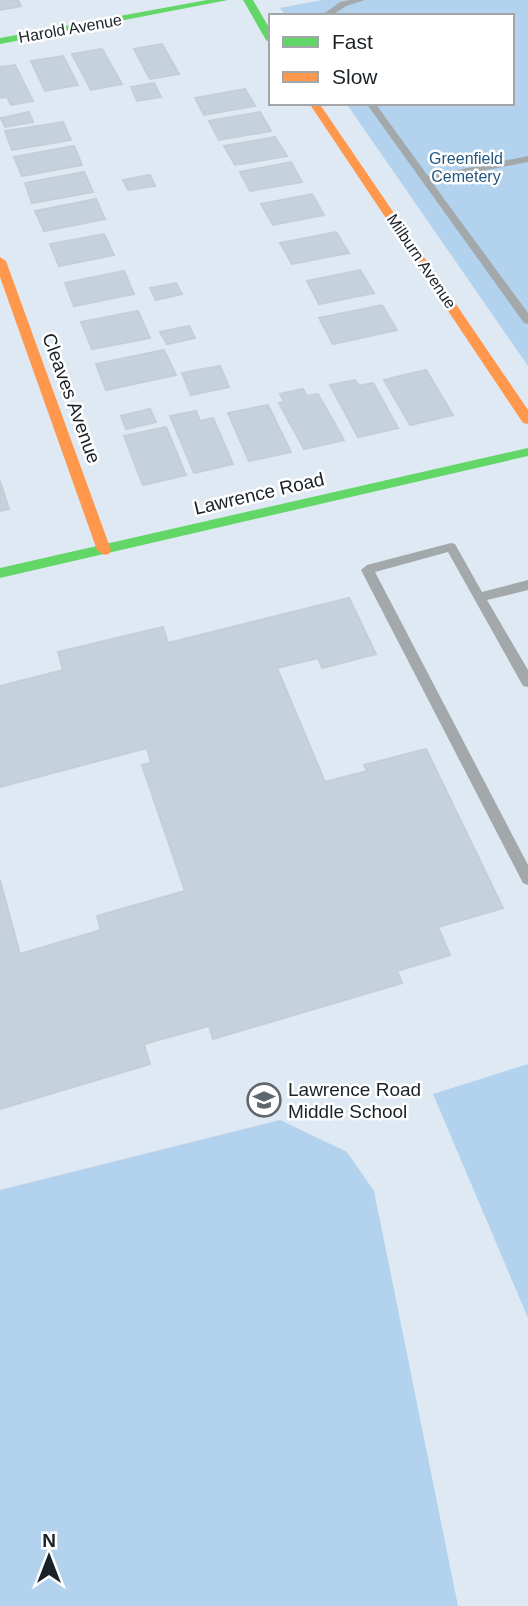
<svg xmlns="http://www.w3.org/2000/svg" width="528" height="1606" font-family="Arial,sans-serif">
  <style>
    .green { fill: #b2d2ee }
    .building { fill: #c5d2dd; stroke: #c5ced5; stroke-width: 2 }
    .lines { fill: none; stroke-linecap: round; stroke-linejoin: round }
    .lane { fill: #a3a8ab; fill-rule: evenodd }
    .fast { fill: #63d668; fill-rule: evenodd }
    .slow { fill: #ff974d; fill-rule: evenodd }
    .labels { text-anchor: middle; stroke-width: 5; stroke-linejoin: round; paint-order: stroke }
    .far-street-label { font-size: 16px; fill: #1a2127; stroke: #fff }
    .far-park-label { font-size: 16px; fill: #235780; stroke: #fff }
    .street-label { font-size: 19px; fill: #1a2127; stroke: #fff }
    .poi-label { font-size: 19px; fill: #1a2127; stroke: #fff; text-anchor: start }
  </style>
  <rect width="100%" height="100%" fill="#dee9f3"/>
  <g class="green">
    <path d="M322 0H528V366L346 103H512V16H286L280 8Z"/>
    <path d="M528 1064V1318L433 1094Z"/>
    <path d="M280 1120 347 1152 374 1191 458 1606H0V1190Z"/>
  </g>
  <g class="building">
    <path d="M0 0H18L21 6 0 10Z"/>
    <path d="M162 44 179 74 150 79 134 49Z"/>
    <path d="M102 49 122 84 91 90 72 54Z"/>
    <path d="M63 56 78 85 45 91 31 61Z"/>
    <path d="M15 65 33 101 11 105 7 97 0 98V67Z"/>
    <path d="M154 83 161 97 137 101 131 87Z"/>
    <path d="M245 89 255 106 204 115 195 98Z"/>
    <path d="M29 112 33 122 5 127 1 118Z"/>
    <path d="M260 112 271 131 219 140 209 121Z"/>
    <path d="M63 122 71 140 12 150 5 131Z"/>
    <path d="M275 137 287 156 235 165 224 146Z"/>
    <path d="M74 146 82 165 22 176 14 157Z"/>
    <path d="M291 162 302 182 250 191 240 172Z"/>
    <path d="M84 172 93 192 32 203 25 183Z"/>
    <path d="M150 175 155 186 128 190 123 180Z"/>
    <path d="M312 194 324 215 273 225 261 204Z"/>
    <path d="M96 199 105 219 44 231 35 211Z"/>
    <path d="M336 232 349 253 292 264 280 243Z"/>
    <path d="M104 234 114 255 59 266 50 244Z"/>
    <path d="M360 270 374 293 319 304 307 281Z"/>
    <path d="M124 271 134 294 74 306 65 283Z"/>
    <path d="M176 283 182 294 156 300 150 288Z"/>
    <path d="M382 305 397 330 333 344 319 318Z"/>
    <path d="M138 311 150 338 92 349 81 322Z"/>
    <path d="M189 326 195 338 167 344 160 332Z"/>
    <path d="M164 350 176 375 106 390 96 364Z"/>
    <path d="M220 366 229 387 191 395 182 373Z"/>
    <path d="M426 370 453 415 410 425 384 380Z"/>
    <path d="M355 380 359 386 373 383 398 428 358 437 330 385Z"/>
    <path d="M303 389 307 396 318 394 344 440 304 449 279 403 284 402 280 394Z"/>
    <path d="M268 405 291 452 249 461 228 413Z"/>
    <path d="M150 409 156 422 126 429 121 416Z"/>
    <path d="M196 411 200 421 213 418 233 464 194 473 170 416Z"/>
    <path d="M166 427 186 475 143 485 124 436Z"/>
    <path d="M0 481 9 509 0 511Z"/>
    <path d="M349 598 376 654 322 668 318 658 277 668 325 782 367 771 364 765 426 749 503 908 438 927 450 955 397 971 402 983 213 1039 209 1026 144 1044 150 1064 0 1109V880L20 954 101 930 97 916 185 891 142 765 151 763 147 748 0 787V686L63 670 58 652 163 627 168 643Z"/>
  </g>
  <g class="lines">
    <g class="lane">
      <path d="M350 0H365L346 6 331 16H321L340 2Z"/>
      <path d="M366 103H375L428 176 528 156V162L431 181 528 313V324L524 323Z"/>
      <path d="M451 543 455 544 482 592 528 580V590L487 600 528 670V687L523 686 448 552 375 572 528 865V885L523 883 361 570 367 565Z"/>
    </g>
    <g class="fast">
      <path d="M207 0H228L0 44V38Z"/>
      <path d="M243 0H253L271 31V43L266 40Z"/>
      <path d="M528 448V456L0 578V568Z"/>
    </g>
    <g class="slow">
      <path d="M309 103H319L528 410V424L523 423Z"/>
      <path d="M0 257 6 261 111 550 109 554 104 555 97 550 0 277Z"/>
    </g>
  </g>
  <defs>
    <symbol id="school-ring" viewBox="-11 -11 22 22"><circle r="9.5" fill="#fff" stroke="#5f676e" stroke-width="1.5"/><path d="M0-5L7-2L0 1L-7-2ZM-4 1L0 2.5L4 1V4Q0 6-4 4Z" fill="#5f676e"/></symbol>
  </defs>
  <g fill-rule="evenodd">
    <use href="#school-ring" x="245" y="1081" width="38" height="38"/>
  </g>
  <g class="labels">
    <g class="far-street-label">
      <text transform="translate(70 28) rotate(-10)" y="6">Harold Avenue</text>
      <text transform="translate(422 261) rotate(56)" y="6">Milburn Avenue</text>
    </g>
    <g class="far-park-label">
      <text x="466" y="164">Greenfield<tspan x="466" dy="18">Cemetery</tspan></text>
    </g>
    <g class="street-label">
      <text transform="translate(72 398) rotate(70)" y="7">Cleaves Avenue</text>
      <text transform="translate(259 493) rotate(-13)" y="7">Lawrence Road</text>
    </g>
    <g class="poi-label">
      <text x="288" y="1096">Lawrence Road<tspan x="288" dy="22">Middle School</tspan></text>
    </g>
  </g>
  <rect x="269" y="14" width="245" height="91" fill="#ffffff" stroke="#a3a6a9" stroke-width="2"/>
  <rect x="283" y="37" width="35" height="10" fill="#63d668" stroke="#a3a6a9" stroke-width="2"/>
  <text x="332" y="49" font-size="21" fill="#1a2127">Fast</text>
  <rect x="283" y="72" width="35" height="10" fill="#ff974d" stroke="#a3a6a9" stroke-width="2"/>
  <text x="332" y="84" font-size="21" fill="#1a2127">Slow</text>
  <g transform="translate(49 1557)" stroke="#ffffff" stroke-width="5" paint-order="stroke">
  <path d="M0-5L12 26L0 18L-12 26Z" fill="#1a2127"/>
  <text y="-10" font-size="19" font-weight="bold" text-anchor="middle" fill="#1a2127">N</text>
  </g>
</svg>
